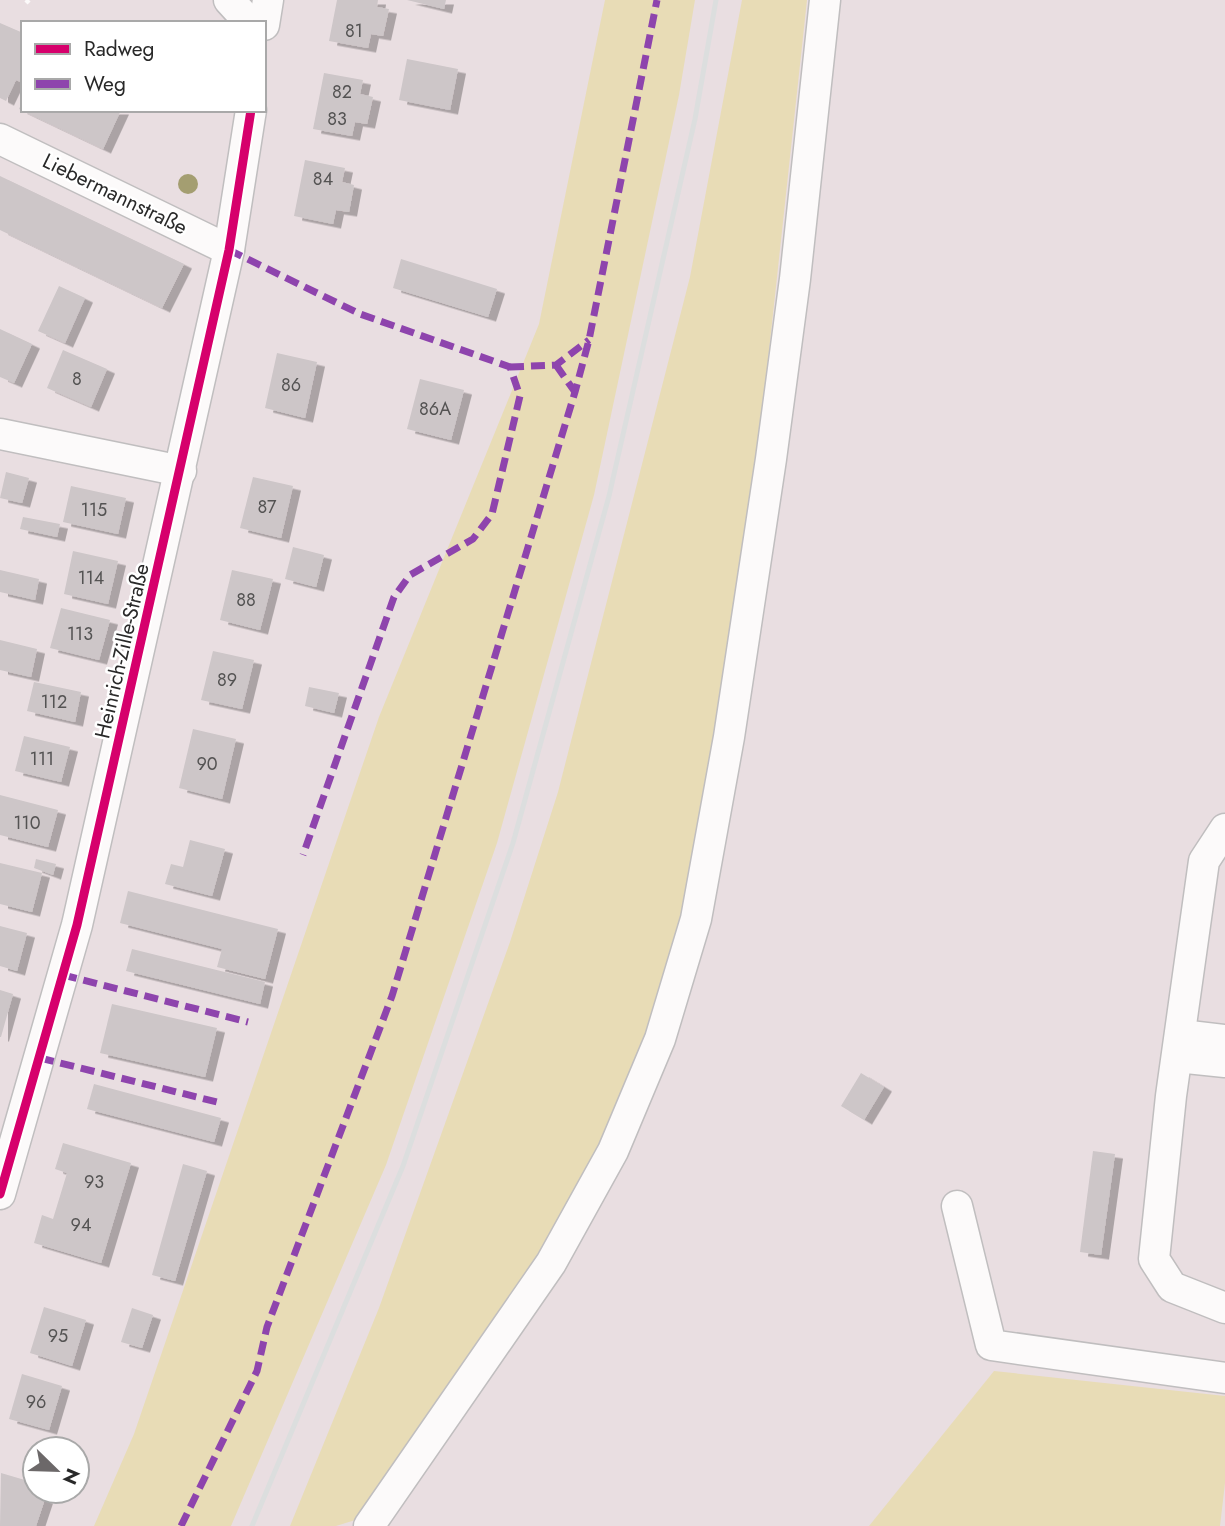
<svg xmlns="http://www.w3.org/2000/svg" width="1225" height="1526" font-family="Jost,sans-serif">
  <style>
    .green { fill: #e8dcb6 }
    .building { fill: #cdc6c8; filter: url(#shadow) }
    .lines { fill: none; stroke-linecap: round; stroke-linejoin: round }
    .minor-casing { stroke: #c0bebf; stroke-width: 33 }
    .path { stroke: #fcfafa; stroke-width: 4.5; stroke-dasharray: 5 3.5; stroke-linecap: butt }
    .minor { stroke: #fcfafa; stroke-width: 30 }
    .rail { stroke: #dcdede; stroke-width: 5 }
    .quiet { stroke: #8e44ad; stroke-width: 7; stroke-dasharray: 14 7; stroke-linecap: butt }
    .cycleway-casing { stroke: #fff; stroke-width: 13 }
    .cycleway { stroke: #d6006c; stroke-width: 9 }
    .tree { fill: #a49e71 }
    .labels { text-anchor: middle; stroke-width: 5; stroke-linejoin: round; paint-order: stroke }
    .number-label { font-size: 18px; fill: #545353 }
    .street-label { font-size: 21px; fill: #292929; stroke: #fff }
  </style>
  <defs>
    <filter id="shadow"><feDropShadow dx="8" dy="4.5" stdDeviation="0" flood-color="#0004"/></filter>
  </defs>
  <rect width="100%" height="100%" fill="#e9dee1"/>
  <g class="green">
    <path d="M605 0H695L679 95 594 495 497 843 386 1165 231 1526H94L134 1434 379 717 539 324Z"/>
    <path d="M742 0H807L756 471 716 752 676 951 605 1151 540 1266 365 1517 336 1526H290L379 1308 510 942 558 792 690 277Z"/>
    <path d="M994 1371 1225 1396V1483L1220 1526H869Z"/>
  </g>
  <g class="building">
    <path d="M337 0H378L377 7 389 9 383 36 371 34 368 48 329 41Z"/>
    <path d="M407 0H446L444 9Z"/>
    <path d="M0 23 23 33V83L16 80 6 101 0 98Z"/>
    <path d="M407 59 458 69 450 110 399 100Z"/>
    <path d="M324 73 363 80 360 94 373 97 367 124 355 122 352 136 313 129Z"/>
    <path d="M23 100V110H121L103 149 19 109Z"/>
    <path d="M305 160 345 168 342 182 354 185 349 212 336 210 333 224 294 216Z"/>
    <path d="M0 176 184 264 162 308 0 230Z"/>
    <path d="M401 259 497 289 488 317 393 288Z"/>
    <path d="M59 286 85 298 65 343 38 331Z"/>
    <path d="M0 329 32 344 14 383 0 377Z"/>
    <path d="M63 350 107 369 91 407 47 388Z"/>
    <path d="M277 353 317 362 305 418 265 408Z"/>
    <path d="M420 379 464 390 451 440 407 429Z"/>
    <path d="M6 472 29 478 22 503 0 498Z"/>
    <path d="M253 477 293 486 281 538 240 528Z"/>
    <path d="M71 486 126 498 118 534 63 522Z"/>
    <path d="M23 517 60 524 57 537 20 529Z"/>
    <path d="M293 547 324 555 316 587 285 579Z"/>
    <path d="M73 551 118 561 108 604 64 594Z"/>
    <path d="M0 570 39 579 35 600 0 592Z"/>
    <path d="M232 570 273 579 260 630 220 620Z"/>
    <path d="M61 608 110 620 99 660 50 648Z"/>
    <path d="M0 640 37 649 31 677 0 670Z"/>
    <path d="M213 651 254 660 242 709 201 700Z"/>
    <path d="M34 682 81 692 75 722 27 711Z"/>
    <path d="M309 687 339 693 334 713 305 706Z"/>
    <path d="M193 729 236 739 222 799 179 788Z"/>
    <path d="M24 736 70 747 61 782 15 771Z"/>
    <path d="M0 795 58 810 48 847 0 835Z"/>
    <path d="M190 840 225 849 212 896 165 884 171 864 183 867Z"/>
    <path d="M36 859 56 864 53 875 34 868Z"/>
    <path d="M0 863 42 873 32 912 0 904Z"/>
    <path d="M128 891 278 929 265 979 217 967 222 949 120 923Z"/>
    <path d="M0 926 27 933 17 971 0 966Z"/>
    <path d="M132 949 265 982 260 1004 126 971Z"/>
    <path d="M0 990 13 994 1 1037H0Z"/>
    <path d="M112 1004 217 1028 205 1077 100 1053Z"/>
    <path d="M861 1073 884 1087 864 1120 841 1106Z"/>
    <path d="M94 1084 221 1118 214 1142 87 1109Z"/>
    <path d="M63 1143 131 1163 101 1263 34 1243 42 1215 53 1219 67 1173 55 1169Z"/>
    <path d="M1093 1151 1115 1154 1101 1255 1080 1252Z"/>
    <path d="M183 1164 207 1171 175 1281 152 1275Z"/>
    <path d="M44 1307 86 1320 72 1366 30 1353Z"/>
    <path d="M132 1308 153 1315 142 1348 121 1342Z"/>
    <path d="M22 1374 62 1386 49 1430 9 1419Z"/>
    <path d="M1 1473 35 1483 36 1496 45 1499 36 1526H0Z"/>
  </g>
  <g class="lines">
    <defs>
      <g id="minor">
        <path d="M229 0 250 23"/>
        <path d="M264 25 268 0"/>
        <path d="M0 139 229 250"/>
        <path d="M0 434 181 471"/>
        <path d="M1225 829 1204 861 1171 1096 1154 1259 1172 1287 1225 1308"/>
        <path d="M1181 1035 1225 1040"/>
        <path d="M1177 1057 1225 1062"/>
        <path d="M0 1194 77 925 229 250 251 110"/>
        <path d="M957 1206 991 1345 1225 1378"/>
        <path d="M369 1526 551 1263 613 1151 660 1039 696 919 729 737 771 459 795 279 825 0"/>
      </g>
    </defs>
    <use href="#minor" class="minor-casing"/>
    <path class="path" d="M26 3 29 0"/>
    <use href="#minor" class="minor"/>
    <path class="rail" d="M252 1526 403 1166 513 843 609 496 695 119 716 0"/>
    <g class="quiet">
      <path d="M229 250 360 314 510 367 520 396 492 514 473 539 410 575 394 597 303 855"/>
      <path d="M556 365 575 392"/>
      <path d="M510 367 556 365 589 340"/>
      <path d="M63 975 248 1022"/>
      <path d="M40 1058 221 1103"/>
      <path d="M181 1526 257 1371 267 1327 392 996 575 392 589 340 657 0"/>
    </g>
    <defs>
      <path id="cycleway" d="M0 1194 77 925 229 250 251 110"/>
    </defs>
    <use href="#cycleway" class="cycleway-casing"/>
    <use href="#cycleway" class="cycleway"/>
  </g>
  <circle class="tree" cx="188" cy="184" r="10"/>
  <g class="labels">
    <g class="number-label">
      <text x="354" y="37">81</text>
      <text x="342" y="98">82</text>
      <text x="337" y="125">83</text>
      <text x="323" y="185">84</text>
      <text x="77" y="385">8</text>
      <text x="291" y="391">86</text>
      <text x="435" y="415">86A</text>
      <text x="267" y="513">87</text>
      <text x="94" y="516">115</text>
      <text x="91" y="584">114</text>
      <text x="246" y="606">88</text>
      <text x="80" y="640">113</text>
      <text x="227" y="686">89</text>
      <text x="54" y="708">112</text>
      <text x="42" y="765">111</text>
      <text x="207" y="770">90</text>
      <text x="27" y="829">110</text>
      <text x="94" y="1188">93</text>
      <text x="81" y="1231">94</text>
      <text x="58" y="1342">95</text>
      <text x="36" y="1408">96</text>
    </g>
    <g class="street-label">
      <text transform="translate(115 194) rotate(26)" y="7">Liebermannstraße</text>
      <text transform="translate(122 651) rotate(-77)" y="7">Heinrich-Zille-Straße</text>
    </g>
  </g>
  <rect x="21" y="21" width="245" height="91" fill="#ffffff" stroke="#a9a9a9" stroke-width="2"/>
  <rect x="35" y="44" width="35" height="10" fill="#d6006c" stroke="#a9a9a9" stroke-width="2"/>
  <text x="84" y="56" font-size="21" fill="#292929">Radweg</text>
  <rect x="35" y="79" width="35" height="10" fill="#8e44ad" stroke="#a9a9a9" stroke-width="2"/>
  <text x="84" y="91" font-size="21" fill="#292929">Weg</text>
  <g transform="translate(56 1470) rotate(113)"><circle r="33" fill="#ffffff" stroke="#a9a9a9" stroke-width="2"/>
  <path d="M0-5L12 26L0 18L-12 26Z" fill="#6c6869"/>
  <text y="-10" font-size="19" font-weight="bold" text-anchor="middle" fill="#292929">N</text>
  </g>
</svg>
